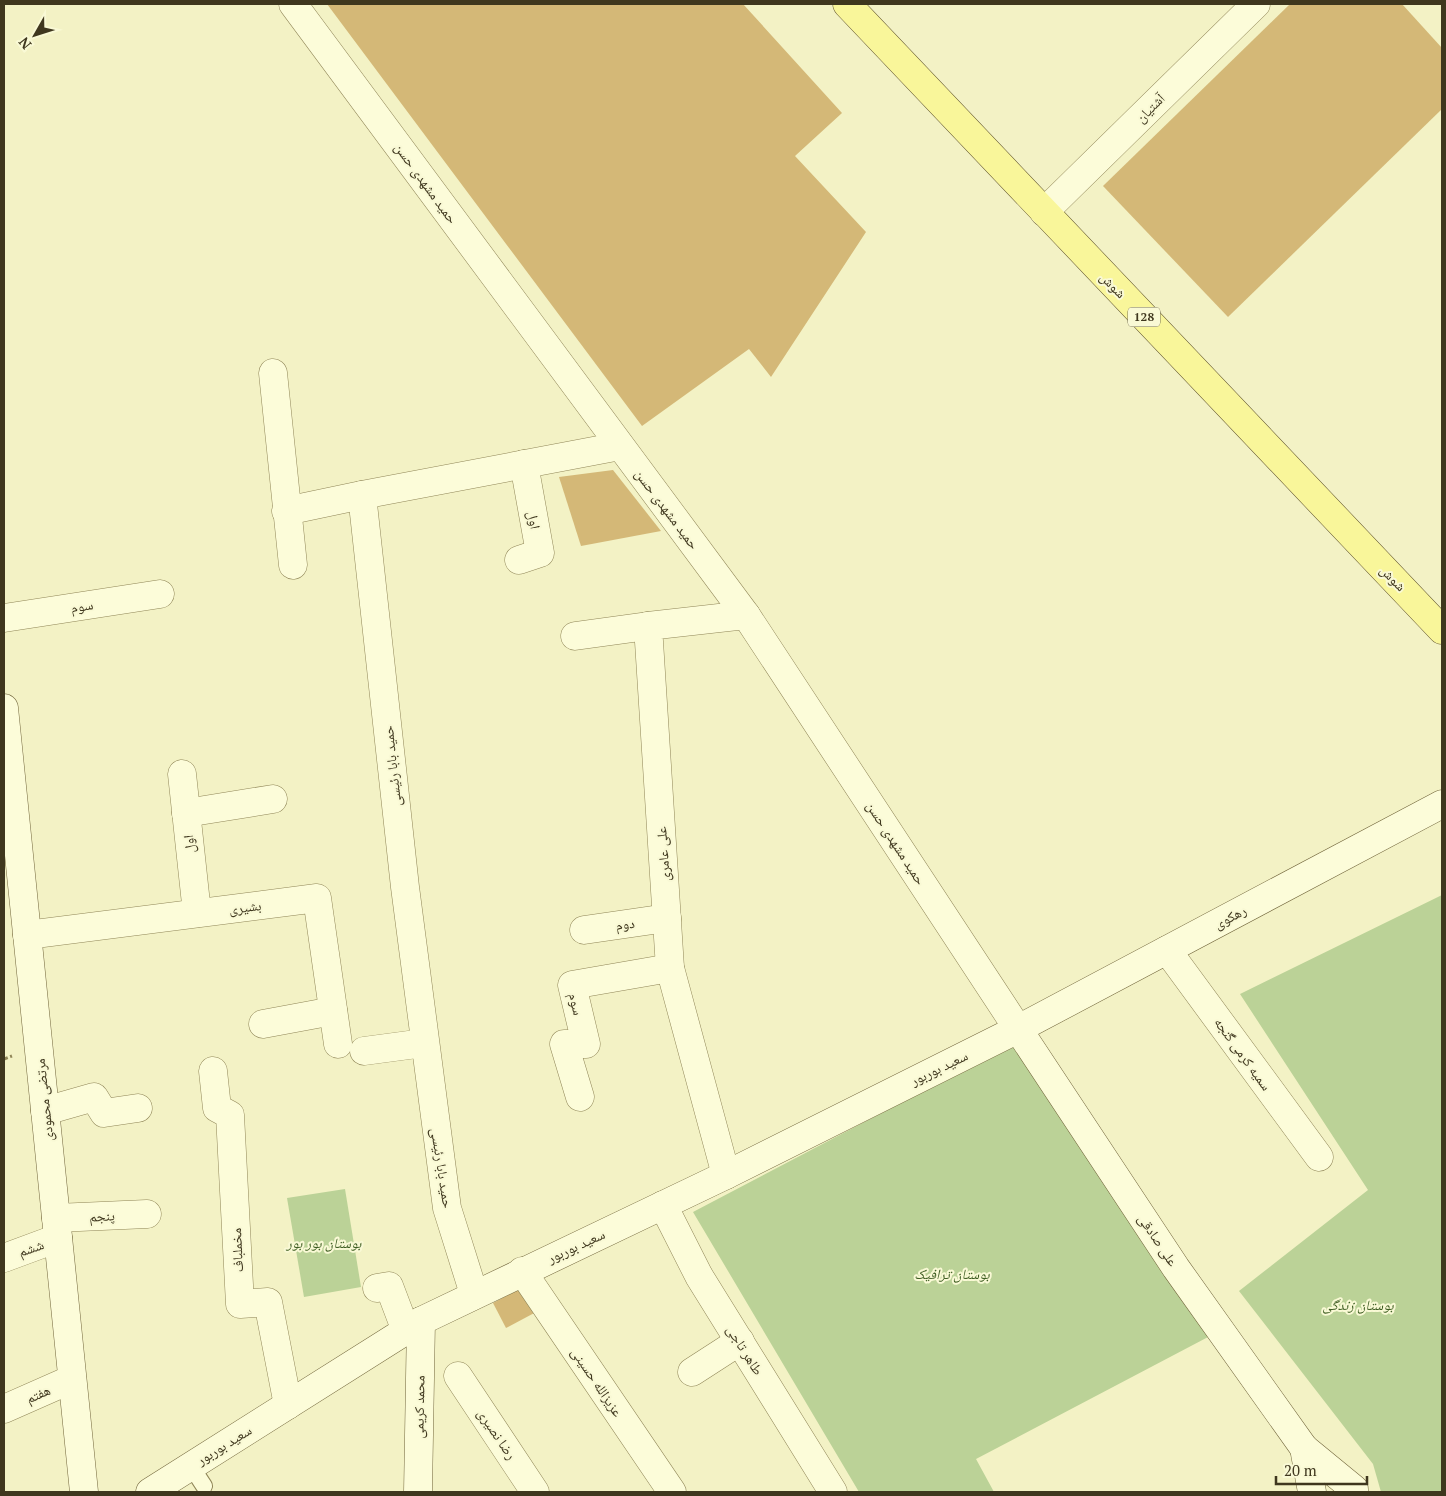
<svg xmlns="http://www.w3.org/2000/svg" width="1446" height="1496" font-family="'PT Serif','Noto Naskh Arabic',serif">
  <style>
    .green { fill: #bbd297 }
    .building { fill: #d4b877 }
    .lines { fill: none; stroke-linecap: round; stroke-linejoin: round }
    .lane-casing { stroke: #908658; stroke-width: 18 }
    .street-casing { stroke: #908658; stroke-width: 29 }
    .secondary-casing { stroke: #72663c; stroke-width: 29 }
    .primary-casing { stroke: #5e512d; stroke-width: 29 }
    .path { stroke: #908658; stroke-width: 3; stroke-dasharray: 4 2.5; stroke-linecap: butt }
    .lane { stroke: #fcfcd9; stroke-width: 16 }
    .street { stroke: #fcfcd9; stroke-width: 28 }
    .secondary { stroke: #fcfcd9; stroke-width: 28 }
    .primary { stroke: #f9f69a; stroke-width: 28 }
    .labels { text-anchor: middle; stroke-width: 4; stroke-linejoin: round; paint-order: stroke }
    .shield { fill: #f9f9d5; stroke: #777155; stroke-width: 1 }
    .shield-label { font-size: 12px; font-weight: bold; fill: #3f371e }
    .street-label { font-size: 14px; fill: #3f371e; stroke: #f9f9d5 }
    .park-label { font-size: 14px; font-style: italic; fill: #3e5d22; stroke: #f9f9d5 }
  </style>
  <rect width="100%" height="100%" fill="#f3f2c5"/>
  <g class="green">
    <path d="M1442 895V1492H1381L1373 1464 1239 1291 1368 1190 1240 994Z"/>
    <path d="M1013 1044 1210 1336 976 1459 994 1492H859L693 1212Z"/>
    <path d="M345 1189 361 1287 304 1297 287 1198Z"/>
  </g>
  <g class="building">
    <path d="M327 4H743L842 113 795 156 866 232 771 377 749 349 642 426Z"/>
    <path d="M1290 4H1402L1442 48V109L1228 317 1103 186Z"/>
    <path d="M613 470 661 531 581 546 559 477Z"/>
    <path d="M524 1286 538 1311 506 1328 493 1303Z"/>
  </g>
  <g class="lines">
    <defs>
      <path id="lane" d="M191 1466 204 1486"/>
      <g id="street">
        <path d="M293 4 746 615 1018 1029"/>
        <path d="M1044 212 1256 4"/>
        <path d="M273 373 293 565"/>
        <path d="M286 511 362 495"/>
        <path d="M519 560 540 553 524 464"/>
        <path d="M4 618 160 594"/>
        <path d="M575 636 648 626"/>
        <path d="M182 774 197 913"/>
        <path d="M186 813 273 799"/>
        <path d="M584 930 667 918"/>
        <path d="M27 935 317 898 338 1044"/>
        <path d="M1167 950 1319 1157"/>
        <path d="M263 1024 333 1011"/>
        <path d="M364 1051 424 1043"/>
        <path d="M213 1071 217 1108 230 1115 240 1304 268 1302 288 1405"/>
        <path d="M580 1097 564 1044H586L572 985 670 968"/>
        <path d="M45 1111 94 1097 104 1113 138 1108"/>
        <path d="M726 1175 670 968 648 626 746 615"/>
        <path d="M663 1205 699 1276 833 1492"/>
        <path d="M56 1218 147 1214"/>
        <path d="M4 1258 58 1238"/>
        <path d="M522 1271 672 1492"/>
        <path d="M377 1288 389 1286 406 1331"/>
        <path d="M474 1294 447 1208 405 887 362 495 620 446"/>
        <path d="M692 1372 740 1341"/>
        <path d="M458 1376 535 1492"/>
        <path d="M4 1409 72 1379"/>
      </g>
      <g id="secondary">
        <path d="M4 708 84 1492"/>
        <path d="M1018 1029 1176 1268 1304 1448 1354 1489V1492"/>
        <path d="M1304 1448 1312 1492"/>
        <path d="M150 1492 421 1321 726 1175 1018 1029 1442 804"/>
        <path d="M418 1492 421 1321"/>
      </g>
      <path id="primary" d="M847 4 1442 630"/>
    </defs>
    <use href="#lane" class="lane-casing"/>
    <use href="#street" class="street-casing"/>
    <use href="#secondary" class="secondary-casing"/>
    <use href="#primary" class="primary-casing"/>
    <path class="path" d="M4 1059 12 1056"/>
    <use href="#lane" class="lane"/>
    <use href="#street" class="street"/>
    <use href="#secondary" class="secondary"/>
    <use href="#primary" class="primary"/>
  </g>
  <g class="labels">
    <rect class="shield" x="1128" y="307.5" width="32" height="19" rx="4"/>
    <g class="shield-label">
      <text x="1144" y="321">128</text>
    </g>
    <g class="street-label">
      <text transform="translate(1150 108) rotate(-45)" y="5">آشتیان</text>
      <text transform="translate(426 183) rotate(54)" y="5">حمید مشهدی حسن</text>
      <text transform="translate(1113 285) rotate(46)" y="5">شوش</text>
      <text transform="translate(667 509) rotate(53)" y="5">حمید مشهدی حسن</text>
      <text transform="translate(534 520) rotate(79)" y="5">اول</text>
      <text transform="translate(1393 578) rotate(46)" y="5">شوش</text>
      <text transform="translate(82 606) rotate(-9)" y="5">سوم</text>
      <text transform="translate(392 766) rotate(-96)" y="5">حمید بابا رئیسی</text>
      <text transform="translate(896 843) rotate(57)" y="5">حمید مشهدی حسن</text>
      <text transform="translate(189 844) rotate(-96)" y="5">اول</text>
      <text transform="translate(663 854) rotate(-94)" y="5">علی عامری</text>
      <text transform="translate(245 907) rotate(-7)" y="5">بشیری</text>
      <text transform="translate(1230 917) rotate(-28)" y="5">رهکوی</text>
      <text transform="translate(625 924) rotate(-8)" y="5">دوم</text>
      <text transform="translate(576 1004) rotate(76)" y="5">سوم</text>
      <text transform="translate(1243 1054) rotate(54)" y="5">سمیه کرمی گنجه</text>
      <text transform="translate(939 1068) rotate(-26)" y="5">سعید بوربور</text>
      <text transform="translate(44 1100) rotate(-96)" y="5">مرتضی محمودی</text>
      <text transform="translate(442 1168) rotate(81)" y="5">حمید بابا رئیسی</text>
      <text transform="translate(102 1216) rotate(-3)" y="5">پنجم</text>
      <text transform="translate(1158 1240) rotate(56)" y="5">علی صادقی</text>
      <text transform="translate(576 1246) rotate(-25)" y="5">سعید بوربور</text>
      <text transform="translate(31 1248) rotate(-20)" y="5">ششم</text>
      <text transform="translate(237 1250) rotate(-93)" y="5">مخملباف</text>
      <text transform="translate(745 1350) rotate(58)" y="5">طاهر تاجی</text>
      <text transform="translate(597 1382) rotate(56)" y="5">عزیزالله حسینی</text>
      <text transform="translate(38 1394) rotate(-24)" y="5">هفتم</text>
      <text transform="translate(419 1407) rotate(-89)" y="5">محمد کریمی</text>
      <text transform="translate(497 1434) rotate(56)" y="5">رضا نصیری</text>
      <text transform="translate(224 1445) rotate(-32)" y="5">سعید بوربور</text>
    </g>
    <g class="park-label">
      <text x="324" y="1248">بوستان بور بور</text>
      <text x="952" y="1279">بوستان ترافیک</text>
      <text x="1358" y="1310">بوستان زندگی</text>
    </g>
  </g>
  <rect width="1446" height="1496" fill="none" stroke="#3f371e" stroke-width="10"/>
  <g transform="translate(35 35) rotate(231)" stroke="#f9f9d5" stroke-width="4" paint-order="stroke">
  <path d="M0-4L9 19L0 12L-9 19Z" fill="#3f371e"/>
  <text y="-8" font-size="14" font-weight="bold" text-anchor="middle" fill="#3f371e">N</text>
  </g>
  <path d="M1276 1476v8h91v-8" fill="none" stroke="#3f371e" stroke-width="2.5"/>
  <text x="1284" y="1476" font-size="15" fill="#3f371e" stroke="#f9f9d5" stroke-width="4" paint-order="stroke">20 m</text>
</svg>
